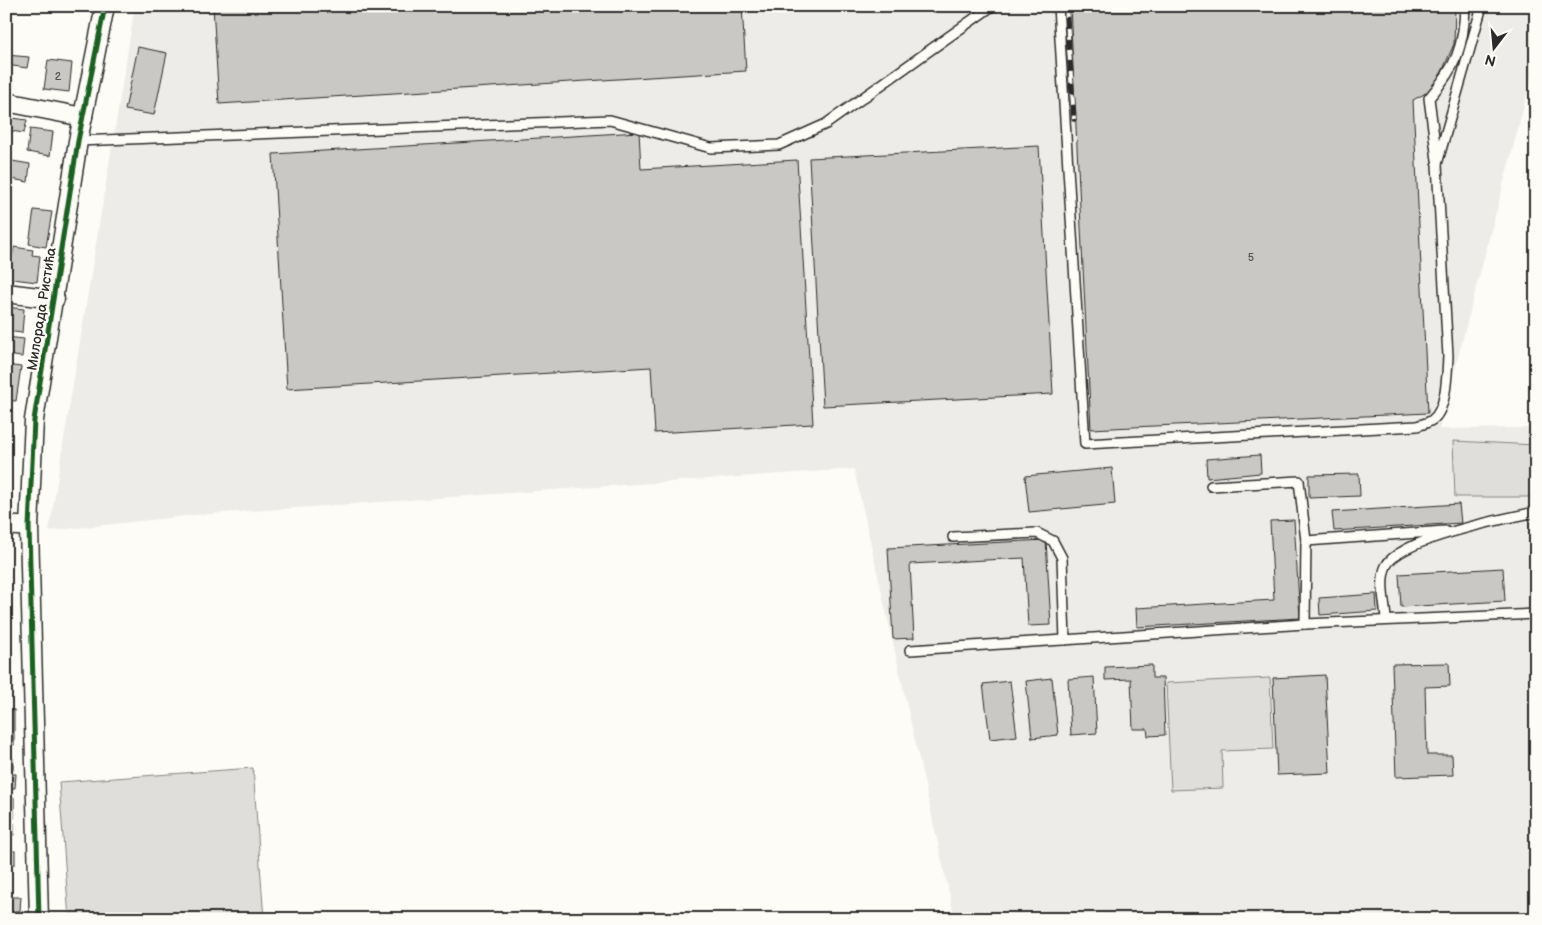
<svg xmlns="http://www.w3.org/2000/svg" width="1542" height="925" font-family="'Balsamiq Sans',sans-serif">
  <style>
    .built { fill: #edece8 }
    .green { fill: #dfdeda; stroke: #858482 }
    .building { fill: #c9c8c4; stroke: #2b2b2b }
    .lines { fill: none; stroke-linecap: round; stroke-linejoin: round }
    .service-casing { stroke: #2b2b2b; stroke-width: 12 }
    .minor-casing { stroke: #2b2b2b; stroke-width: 21 }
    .service { stroke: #fdfcf7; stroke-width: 9 }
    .minor { stroke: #fdfcf7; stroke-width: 18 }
    .rail-casing { stroke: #2b2b2b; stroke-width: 5.5 }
    .rail { stroke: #fdfcf7; stroke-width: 4; stroke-dasharray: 11; stroke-linecap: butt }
    .cycleway-casing { stroke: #fdfcf7; stroke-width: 8 }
    .cycleway { stroke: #1b5e20; stroke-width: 5 }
    .labels { text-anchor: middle; stroke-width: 5; stroke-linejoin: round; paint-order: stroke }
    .number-label { font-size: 11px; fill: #525251 }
    .street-label { font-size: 14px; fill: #2b2b2b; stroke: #fdfcf7 }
  </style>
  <rect width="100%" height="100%" fill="#fdfcf7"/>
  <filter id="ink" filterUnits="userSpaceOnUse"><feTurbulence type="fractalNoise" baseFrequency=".02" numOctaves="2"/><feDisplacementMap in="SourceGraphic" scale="10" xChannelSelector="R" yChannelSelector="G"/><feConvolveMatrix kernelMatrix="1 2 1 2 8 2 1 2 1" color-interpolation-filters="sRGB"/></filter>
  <g filter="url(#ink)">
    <path class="built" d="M135 6H1536V60L1439 429 1536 428V919H955L854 469 195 515 49 531Z"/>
    <g class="green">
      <path d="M1453 441 1536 445V497H1455Z"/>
      <path d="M1270 678 1273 749 1222 751 1223 788 1171 790 1166 683Z"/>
      <path d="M253 768 264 919H69L59 782Z"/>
    </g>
    <g class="building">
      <path d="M213 6H742L746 71 219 104Z"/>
      <path d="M1070 6H1455L1454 44 1441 74 1428 92 1413 100 1428 413 1091 429Z"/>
      <path d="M138 47 167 53 154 115 125 110Z"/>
      <path d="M6 55 29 57 27 68 6 65Z"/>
      <path d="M48 60 72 63 69 92 44 89Z"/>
      <path d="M13 118 27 120 24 133 11 131Z"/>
      <path d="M30 129 53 132 50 156 27 152Z"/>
      <path d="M639 132 641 169 797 160 813 424 655 433 651 367 287 389 273 154Z"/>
      <path d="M1039 146 1053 394 823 406 809 158Z"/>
      <path d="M6 160 30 164 28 182 6 178Z"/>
      <path d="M34 210 52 212 46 247 29 244Z"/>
      <path d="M14 247 33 250 32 255 40 256 37 282 13 279 12 282 6 281V257L12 258Z"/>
      <path d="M6 307 24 309 22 333 6 331Z"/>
      <path d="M6 337 24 339 22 357 6 355Z"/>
      <path d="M6 365 21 367 16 401 6 400Z"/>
      <path d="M1260 455 1261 473 1207 478 1206 459Z"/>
      <path d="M1112 468 1115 504 1029 512 1025 476Z"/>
      <path d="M1359 474 1360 496 1309 498V475Z"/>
      <path d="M1459 504 1461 523 1334 531 1332 512Z"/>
      <path d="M1294 520 1300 618 1137 627 1136 608 1274 600 1270 521Z"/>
      <path d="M1046 540 1051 625 1028 626 1024 558 910 564 914 638 893 639 888 548Z"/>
      <rect x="6" y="564" width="2" height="24"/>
      <path d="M1503 568 1505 601 1401 607 1399 574Z"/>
      <path d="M1376 594 1377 611 1320 615 1319 598Z"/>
      <rect x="6" y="596" width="2" height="21"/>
      <path d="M1449 663 1450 686 1425 687 1427 755H1452L1453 775 1396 777 1392 664Z"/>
      <path d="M1152 665V678H1163L1165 735 1148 736 1147 729H1133L1131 679 1105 680V667Z"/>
      <path d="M1325 675 1330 773 1277 775 1273 678Z"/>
      <path d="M1094 677 1097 733 1071 735 1068 679Z"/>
      <path d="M1052 678 1058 735 1032 738 1026 681Z"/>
      <path d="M6 681H10L9 702H6Z"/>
      <path d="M1010 681 1017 736 990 739 983 684Z"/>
      <rect x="6" y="710" width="8" height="35"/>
      <path d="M6 750V758H13V770H6Z"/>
      <path d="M6 774H16L15 788H6Z"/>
      <rect x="6" y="798" width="8" height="20"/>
      <path d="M6 823H14V835L6 834Z"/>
      <rect x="6" y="851" width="9" height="13"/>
      <path d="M6 897H21L20 911H15V914L6 913Z"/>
    </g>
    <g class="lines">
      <defs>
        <g id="service">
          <path d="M1058 6 1085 444 1417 426C1422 424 1428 423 1432 420 1447 410 1447 373 1448 356L1437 164 1482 6"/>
          <path d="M78 141 610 120 711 148 779 145 826 124 992 6"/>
          <path d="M1437 160 1429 98C1456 67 1464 47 1465 6"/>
          <path d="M1211 486 1299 481 1306 541 1305 624"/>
          <path d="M953 537 1037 533 1053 541 1062 558 1065 640"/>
          <path d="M1306 541 1445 531"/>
          <path d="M1386 619C1385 603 1379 581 1386 566 1399 539 1506 518 1536 512"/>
          <path d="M910 650 1305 624 1536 614"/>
        </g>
        <g id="minor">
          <path d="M6 102 83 117"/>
          <path d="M6 293 55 299"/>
          <path d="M6 525 29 527"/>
          <path d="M39 919 29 527 34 420 78 141 105 6"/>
        </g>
      </defs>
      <use href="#service" class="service-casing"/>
      <use href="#minor" class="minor-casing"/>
      <use href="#service" class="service"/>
      <use href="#minor" class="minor"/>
      <defs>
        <path id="rail" d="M1066 6 1074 119"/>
      </defs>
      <use href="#rail" class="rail-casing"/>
      <use href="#rail" class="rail"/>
      <defs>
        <path id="cycleway" d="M39 919 29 527 34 420 78 141 105 6"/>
      </defs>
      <use href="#cycleway" class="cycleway-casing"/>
      <use href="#cycleway" class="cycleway"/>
    </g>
  </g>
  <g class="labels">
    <g class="number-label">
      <text x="58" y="80">2</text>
      <text x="1251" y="261">5</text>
    </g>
    <g class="street-label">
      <text transform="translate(41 309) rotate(-81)" y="5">Милорада Ристића</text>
    </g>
  </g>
  <rect width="1542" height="925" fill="none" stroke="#fdfcf7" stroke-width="25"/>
  <rect x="12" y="12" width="1517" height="900" fill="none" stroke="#2b2b2b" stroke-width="2" filter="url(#ink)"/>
  <g transform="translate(1494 48) rotate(196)" stroke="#fdfcf7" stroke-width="4" paint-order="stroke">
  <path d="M0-4L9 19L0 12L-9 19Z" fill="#2b2b2b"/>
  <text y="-8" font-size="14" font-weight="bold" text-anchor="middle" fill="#2b2b2b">N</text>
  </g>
</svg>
